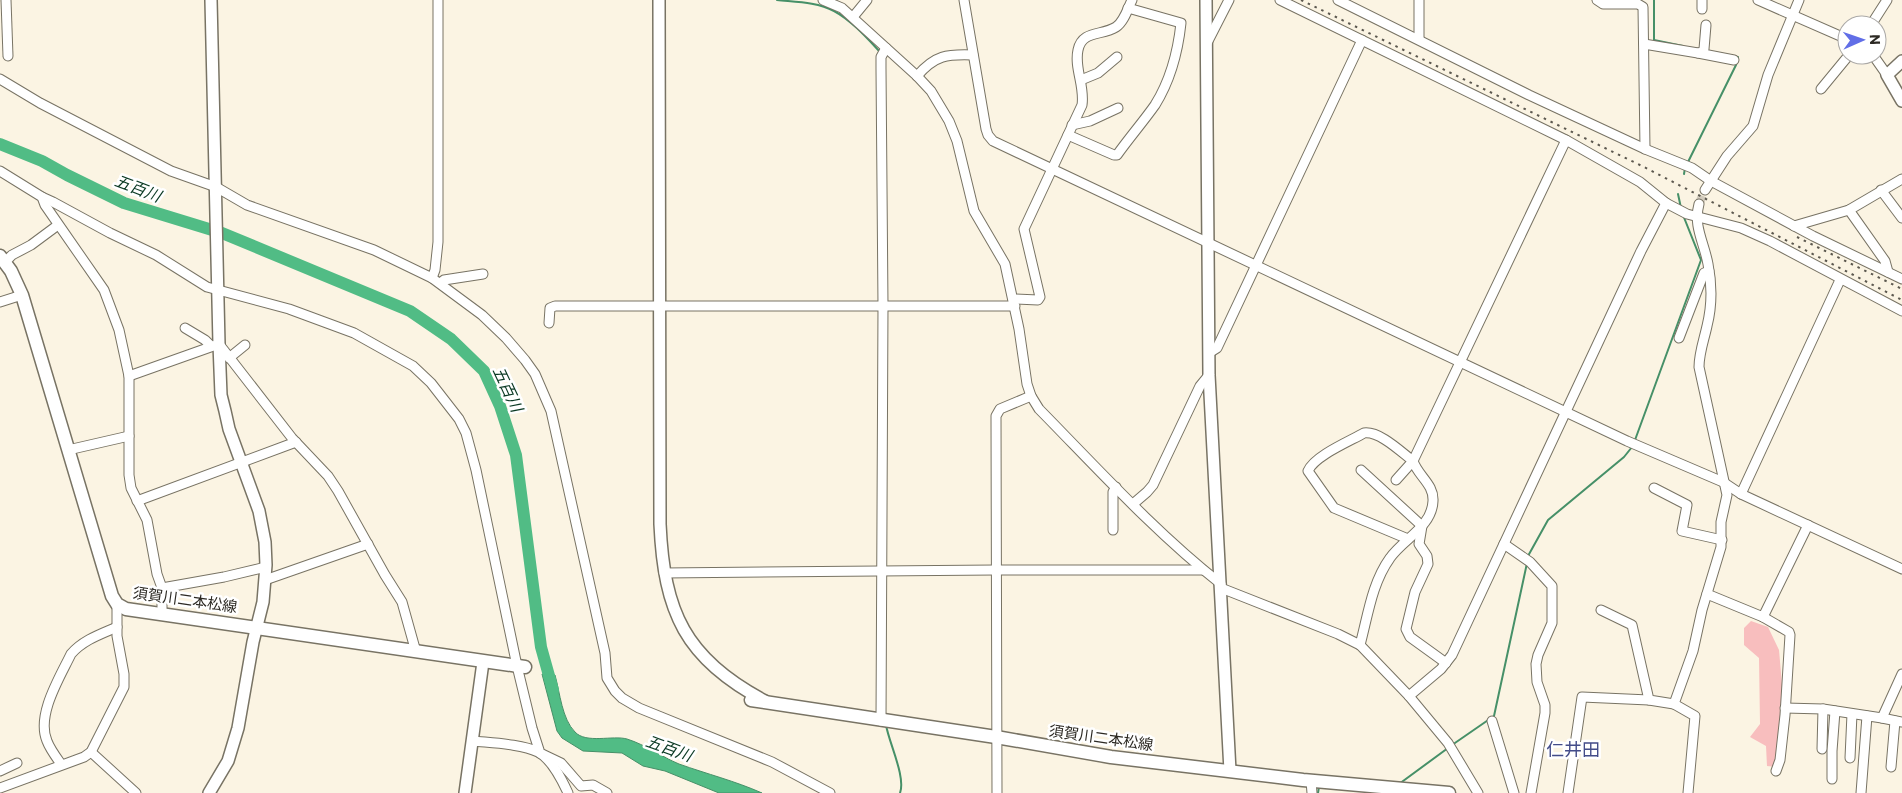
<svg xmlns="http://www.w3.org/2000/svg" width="1902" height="793" font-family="Commissioner,'Noto Sans JP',sans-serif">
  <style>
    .green { fill: #f8bebe }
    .water { fill: #51bc85; stroke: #469068 }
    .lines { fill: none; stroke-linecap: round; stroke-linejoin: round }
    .stream { stroke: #469068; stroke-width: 2 }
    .river { stroke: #51bc85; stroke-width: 12 }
    .minor-tunnel { stroke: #d2cbbd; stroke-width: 9; stroke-dasharray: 9 4.5; stroke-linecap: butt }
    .minor-casing { stroke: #787364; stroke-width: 11 }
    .tertiary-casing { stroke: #787364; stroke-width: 14 }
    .secondary-casing { stroke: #787364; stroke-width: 15 }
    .minor { stroke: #fff; stroke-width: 9 }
    .tertiary { stroke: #fff; stroke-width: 11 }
    .secondary { stroke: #fff; stroke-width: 12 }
    .rail { stroke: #5c584f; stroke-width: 2; stroke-dasharray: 2.5 5; stroke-linecap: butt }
    .labels { text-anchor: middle; stroke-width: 5; stroke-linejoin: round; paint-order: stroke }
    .street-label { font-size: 15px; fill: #2c2923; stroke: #fff }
    .water-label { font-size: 16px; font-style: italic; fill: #0a3923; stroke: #fff }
    .quarter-label { font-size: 18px; fill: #434c89; stroke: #fff }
  </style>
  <rect width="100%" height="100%" fill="#fbf4e3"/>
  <path class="green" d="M1751 621 1768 627 1779 650 1783 696 1777 767 1767 766 1766 746 1750 737 1760 724 1759 658 1744 645V628Z"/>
  <path class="water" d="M542 674 555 675C560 693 562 719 575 732 586 744 613 735 627 739 646 745 662 757 679 764 707 774 735 781 762 793H719L665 771 643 766 622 753 583 751 562 738 557 731Z"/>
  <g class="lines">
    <g class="stream">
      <path d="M777 0C796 2 817 2 834 11 851 20 867 38 880 52"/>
      <path d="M1654 0V40L1683 46"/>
      <path d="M1688 162 1736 65 1738 57H1737"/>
      <path d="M1684 174 1685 168"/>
      <path d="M1678 194 1681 208"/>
      <path d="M1635 440 1701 260 1683 215"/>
      <path d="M1528 556 1548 520 1624 457 1632 447"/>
      <path d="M886 725C889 743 906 777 900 793"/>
      <path d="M1452 745 1494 716 1527 563"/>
      <path d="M1399 784 1448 748"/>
      <path d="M1318 793 1319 787"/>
    </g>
    <path class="river" d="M0 144 42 161 67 175 124 203 222 233 410 311 451 339 484 371 500 406 516 455 541 647 553 690"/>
    <path class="minor-tunnel" d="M1699 204 1705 190"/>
    <defs>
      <g id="minor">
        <path d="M6 0 8 56"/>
        <path d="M823 0 842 8 917 76 931 91 949 121 957 141 974 211 1005 264 1019 329 1027 384 1031 396 1039 409C1097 468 1156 533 1221 584"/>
        <path d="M964 0 986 129 988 135 993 141 1627 441 1723 482 1741 494 1902 569"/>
        <path d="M1280 0 1566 140 1640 182 1666 203 1687 214 1741 228 1770 241 1902 311"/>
        <path d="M1338 0 1529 95 1645 149 1692 168 1711 181 1813 236 1902 279"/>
        <path d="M1419 0V39"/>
        <path d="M1597 0 1603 4H1638L1643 7 1645 149"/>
        <path d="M1702 0V9"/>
        <path d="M1758 0 1847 39"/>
        <path d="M853 17 867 0"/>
        <path d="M1871 25 1887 0"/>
        <path d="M1207 43 1229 0"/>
        <path d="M1644 44 1698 53 1702 52 1704 49 1706 25"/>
        <path d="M1698 53 1734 60"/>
        <path d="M1873 55 1887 75"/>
        <path d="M917 76C935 55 947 54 973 55"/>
        <path d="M0 79 40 103 171 171 216 187 247 205 374 250 432 278 482 315 506 338 525 360 535 374 551 411 605 653 607 678 615 691 622 698 639 708 772 762 830 793"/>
        <path d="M1081 80 1098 73 1117 57"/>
        <path d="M1821 89 1849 55"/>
        <path d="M1072 125 1090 121 1118 108"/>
        <path d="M1068 135 1114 155H1117C1129 138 1143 122 1155 105 1170 81 1178 51 1181 23L1128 8"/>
        <path d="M0 171 42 197 45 205 104 290 119 330 129 376V475L131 488 147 520 157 574 162 588V614"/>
        <path d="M1705 190 1727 156 1753 126 1768 75 1799 0"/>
        <path d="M1881 190 1902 218"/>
        <path d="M42 197 53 202 110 233 156 255 207 287 289 309 354 333 413 366 431 383 459 419 466 433 476 470 517 666 532 728 540 753 561 763 581 786 593 785 607 793"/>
        <path d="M1849 210 1885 261 1888 272"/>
        <path d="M1794 226 1849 210 1902 179"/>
        <path d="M5 262 12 255 31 245 58 225"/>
        <path d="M432 278 435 270 438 242V0"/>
        <path d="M440 283 444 280 483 274"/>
        <path d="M1014 299 1038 300 1040 297 1024 229 1082 105C1085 86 1074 68 1078 50 1082 30 1102 36 1116 27 1124 22 1128 8 1132 0"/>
        <path d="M0 302 22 295"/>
        <path d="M549 323 550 308 555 306H1015"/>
        <path d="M185 328 205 340 211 346"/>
        <path d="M1679 338 1704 273 1709 271"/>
        <path d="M1209 353 1217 348 1362 40"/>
        <path d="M229 358 245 345"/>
        <path d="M129 376 219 344 292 438 328 476 338 491 385 575 402 602 416 652"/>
        <path d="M68 450 129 436"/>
        <path d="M1361 470 1422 526 1419 544 1427 556 1428 564 1415 592 1406 629 1410 637 1446 663"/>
        <path d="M1396 480 1413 461C1401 452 1380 431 1364 433 1350 441 1314 456 1308 471L1334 508 1408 539"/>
        <path d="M1654 488 1687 505 1682 531 1722 540"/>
        <path d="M1741 494 1840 280"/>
        <path d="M137 501 296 442"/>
        <path d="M1133 504 1147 492 1153 485 1200 386 1209 375"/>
        <path d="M1113 530V492L1116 487"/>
        <path d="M1504 544 1530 562 1552 586V623L1538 655 1536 664 1537 682 1545 705V713L1531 793"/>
        <path d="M664 573 995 570H1203"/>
        <path d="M265 580 368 544"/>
        <path d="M162 588 224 577 266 567"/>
        <path d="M1221 588 1338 634 1360 645 1409 696 1448 743 1478 793"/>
        <path d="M1707 594 1763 617 1808 525"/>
        <path d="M1601 610 1632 625 1649 700 1674 704"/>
        <path d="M1763 617 1789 632 1790 635 1785 715 1780 760 1776 771"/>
        <path d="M1360 645C1368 615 1372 583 1390 558 1403 539 1432 527 1433 501 1434 484 1418 476 1413 461L1566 140"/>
        <path d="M1902 674 1882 718 1902 722"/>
        <path d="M1409 696 1441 669 1452 655 1641 251 1666 203"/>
        <path d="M1785 708 1823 709 1882 718"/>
        <path d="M881 721 883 306 881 69V57L886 48"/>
        <path d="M1492 721 1514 793"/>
        <path d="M473 741C492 743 522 744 538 752 552 759 562 780 568 793"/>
        <path d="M1822 749 1823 709"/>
        <path d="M91 752 136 793"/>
        <path d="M1850 758 1852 714"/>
        <path d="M61 764C56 757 50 749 47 741 36 715 60 677 71 654 83 640 101 634 117 627"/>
        <path d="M1891 767 1895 721"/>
        <path d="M0 771 17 763"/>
        <path d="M1832 779V751L1835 711"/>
        <path d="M1311 781 1312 793"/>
        <path d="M0 788 84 757 91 752 124 687V674L117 636V604"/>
        <path d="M997 793 996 416 1000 409 1031 396"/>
        <path d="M1568 793 1582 697 1649 700"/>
        <path d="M1688 793 1695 716 1674 704 1693 651 1702 610 1721 547V522L1727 495 1699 367C1699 353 1704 340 1707 326 1712 306 1712 284 1708 264 1704 242 1693 226 1699 204"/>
        <path d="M1861 793 1867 716"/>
      </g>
      <g id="tertiary">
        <path d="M659 0 660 524C664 612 685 659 765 701"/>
        <path d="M1206 0 1209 375 1230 771"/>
        <path d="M1902 61 1887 75 1902 101"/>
        <path d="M209 793 228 761 238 728 253 642 263 602 266 565 265 542 259 511 229 429 225 411 221 395 219 344 211 0"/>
        <path d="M465 793 483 662"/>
      </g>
      <g id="secondary">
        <path d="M0 256 11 271 22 295 112 596 117 604 126 609 525 667"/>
        <path d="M751 700 996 737 1111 757 1303 780 1449 793"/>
      </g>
    </defs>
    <use href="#minor" class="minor-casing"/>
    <use href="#tertiary" class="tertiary-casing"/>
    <use href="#secondary" class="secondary-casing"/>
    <use href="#minor" class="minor"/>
    <use href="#tertiary" class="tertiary"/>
    <use href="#secondary" class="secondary"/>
    <g class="rail">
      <path d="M1301 0 1644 167 1902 300"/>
      <path d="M1797 237 1902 289"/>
    </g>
  </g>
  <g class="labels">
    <g class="street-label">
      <text transform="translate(185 600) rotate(8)" y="5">須賀川二本松線</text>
      <text transform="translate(1101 738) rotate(8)" y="5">須賀川二本松線</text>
    </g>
    <g class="water-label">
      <text transform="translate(138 188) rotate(21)" y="6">五百川</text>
      <text transform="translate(508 389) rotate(65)" y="6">五百川</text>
      <text transform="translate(669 748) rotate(20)" y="6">五百川</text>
    </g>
    <g class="quarter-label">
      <text x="1573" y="756">仁井田</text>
    </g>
  </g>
  <g transform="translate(1862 40) rotate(88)"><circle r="24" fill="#ffffff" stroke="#aba9a7"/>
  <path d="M0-4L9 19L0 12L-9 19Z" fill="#616ee7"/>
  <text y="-8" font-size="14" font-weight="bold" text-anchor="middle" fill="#2c2923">N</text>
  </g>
</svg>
